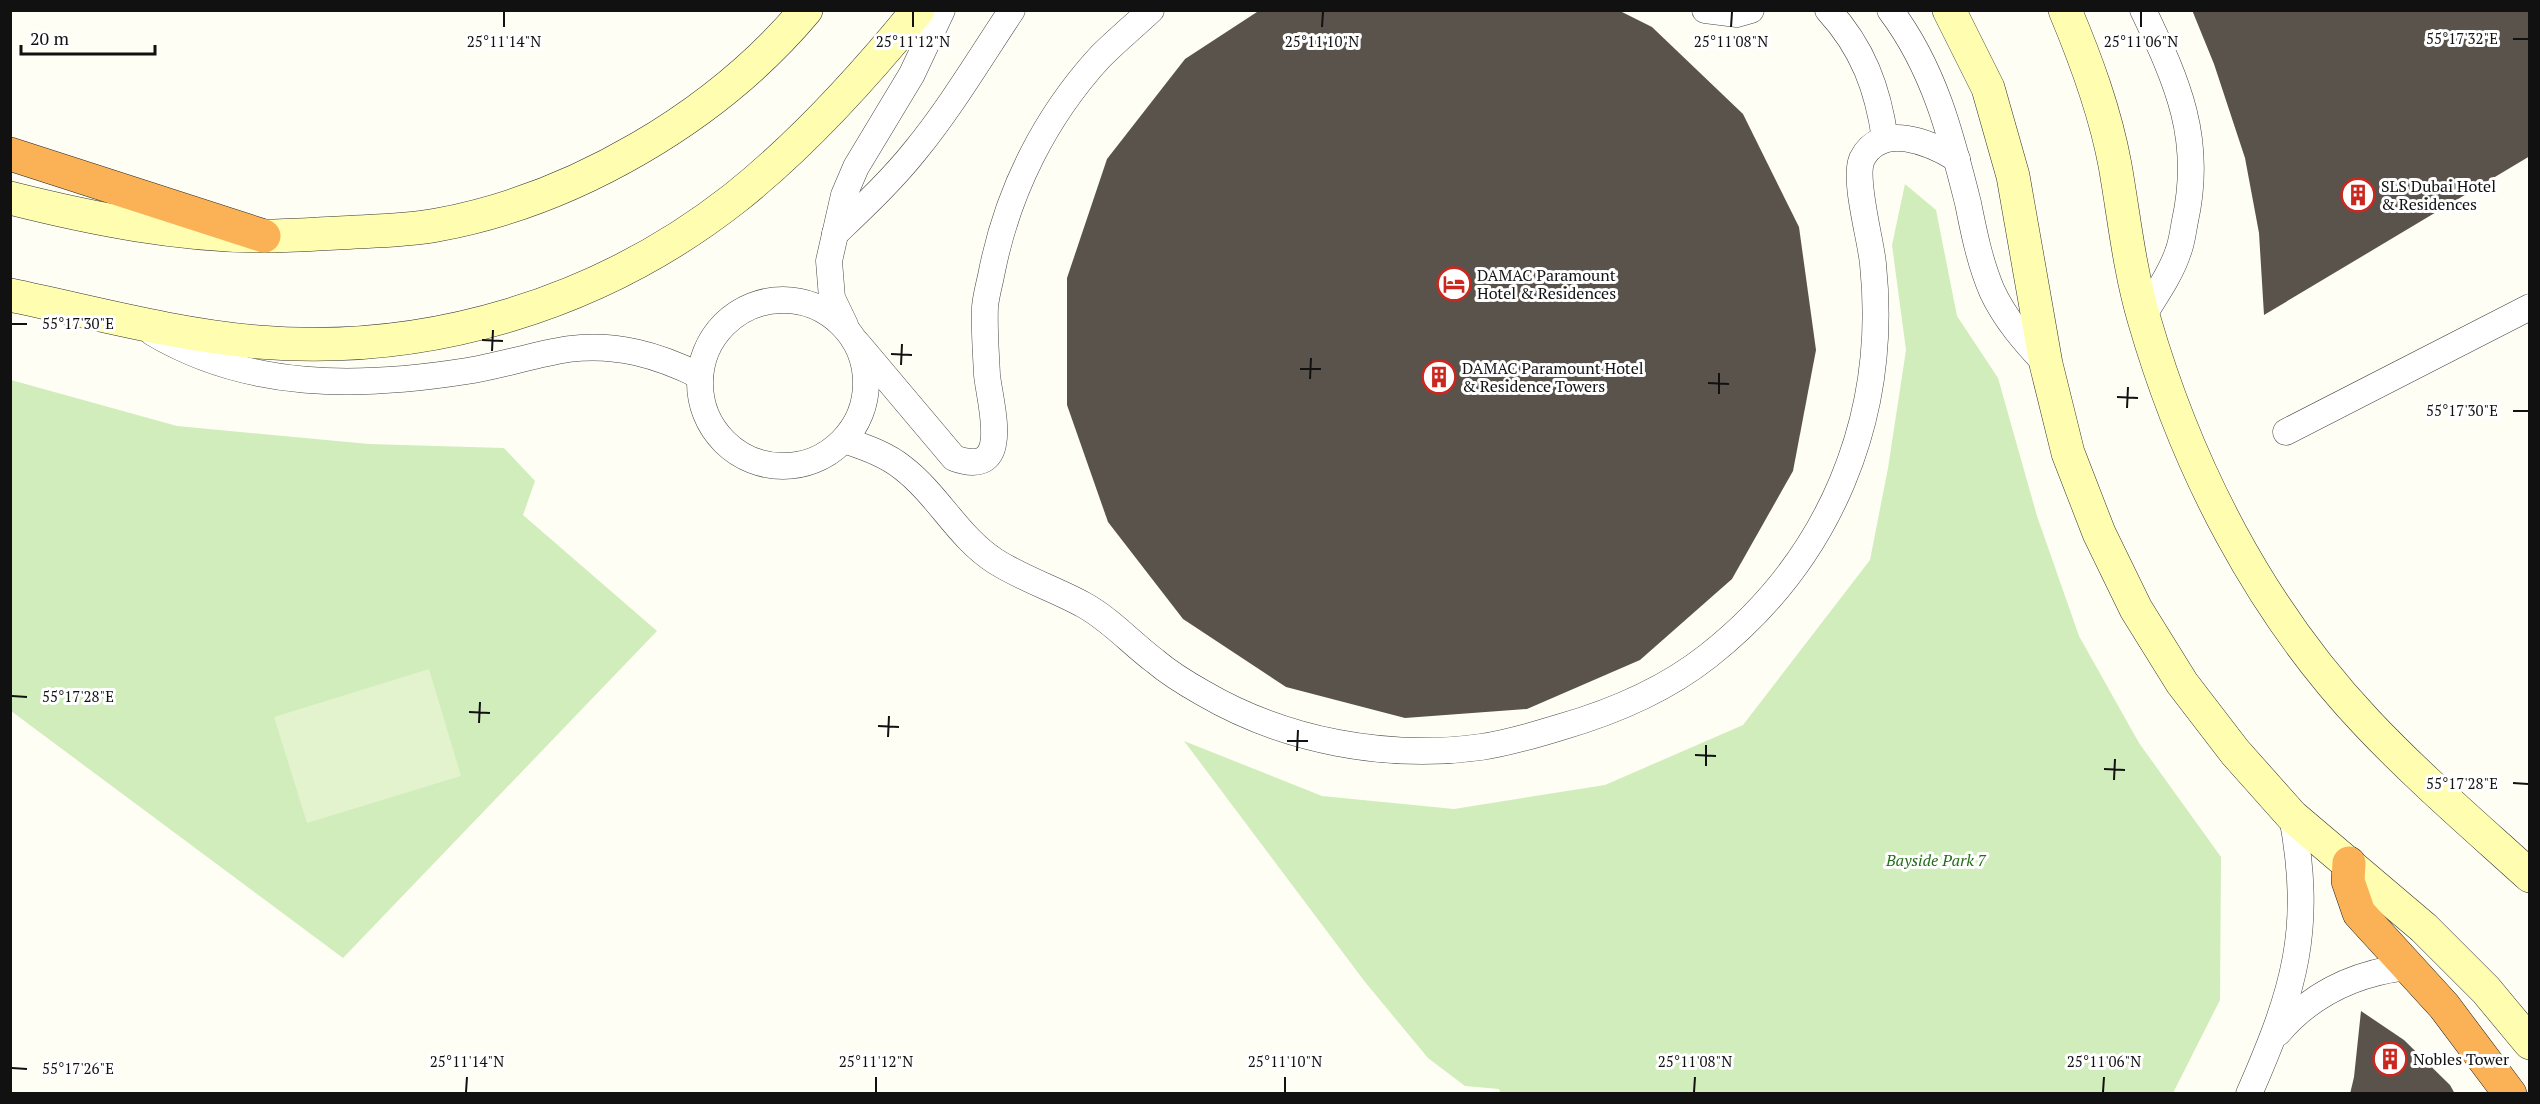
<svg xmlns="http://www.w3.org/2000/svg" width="2540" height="1104" font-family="'PT Serif',serif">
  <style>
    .green { fill: #d0edbb }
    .pitch { fill: #e2f3cd }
    .building { fill: #5a534c }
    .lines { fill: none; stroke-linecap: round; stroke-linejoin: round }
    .lane-casing { stroke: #444; stroke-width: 27 }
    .secondary-casing { stroke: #333; stroke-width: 34 }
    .highway-casing { stroke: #222; stroke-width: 34 }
    .lane { stroke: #fff; stroke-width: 26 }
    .secondary { stroke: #fffeb0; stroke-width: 33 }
    .highway { stroke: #fbb256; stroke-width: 33 }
    .ticks { fill: none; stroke: #111; stroke-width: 2 }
    .labels { text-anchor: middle; stroke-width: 6; stroke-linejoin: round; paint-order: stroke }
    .poi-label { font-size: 16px; fill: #111; stroke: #fff; text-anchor: start }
    .park-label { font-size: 16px; font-style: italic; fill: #256e1c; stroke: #fff }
    .ticks-label { font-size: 15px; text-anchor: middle; fill: #111; stroke: #fff; stroke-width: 6; stroke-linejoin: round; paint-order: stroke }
  </style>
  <rect width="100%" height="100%" fill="#fffef5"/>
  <g class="green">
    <path d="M1905 184 1936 210 1957 316 1998 378 2037 516 2079 636 2139 743 2221 857 2220 1000 2173 1093 1501 1094 1499 1089 1465 1086 1428 1058 1365 982 1184 741 1322 796 1454 809 1605 785 1743 725 1870 560 1888 468 1906 350 1892 245Z"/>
    <path d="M11 380 177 426 369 444 504 448 535 481 523 515 657 631 343 958 11 711Z"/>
  </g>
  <path class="pitch" d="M429 669 461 776 307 823 274 717Z"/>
  <g class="building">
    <path d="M1260 10H1618L1652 27 1743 114 1799 227 1816 350 1793 471 1732 579 1640 660 1527 709 1405 718 1286 687 1183 619 1108 522 1067 405V278L1107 159 1185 59Z"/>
    <path d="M2192 10H2530V156L2264 315 2259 233 2245 158 2214 64Z"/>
    <path d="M2361 1011 2404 1040 2450 1085 2455 1094H2350L2354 1077Z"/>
  </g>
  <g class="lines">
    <defs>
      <g id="lane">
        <path d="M1705 10 1737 14 1751 10"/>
        <path d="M1828 10C1863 48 1878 89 1885 139"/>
        <path d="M1890 10C1934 68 1951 135 1968 203 1974 233 1980 263 1992 291 2005 319 2025 342 2046 364"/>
        <path d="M835 234C863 207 891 181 915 151 951 107 980 58 1012 10"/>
        <circle cx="783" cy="383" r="83"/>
        <path d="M2143 316C2155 296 2171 274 2178 252 2182 242 2183 231 2185 221 2203 139 2178 83 2143 10"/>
        <path d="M845 325 832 298 829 261 844 195 856 167 912 74 942 10"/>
        <path d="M153 333C249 390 359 388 467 371 501 366 535 354 569 349 616 343 658 355 700 376"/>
        <path d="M857 343 954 458C1014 480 990 405 987 375 986 353 984 329 985 307 986 295 990 282 992 271 1008 191 1045 117 1100 57 1116 41 1134 26 1151 10"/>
        <path d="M2286 432 2530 307"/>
        <path d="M844 440C864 447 886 454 903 468 938 495 958 537 995 561 1023 579 1055 589 1084 605 1111 620 1131 643 1155 661 1169 673 1187 684 1203 693 1285 741 1387 760 1481 747 1508 743 1535 735 1561 727 1613 712 1665 690 1708 656 1830 560 1889 418 1873 264 1871 240 1853 179 1862 159 1881 121 1931 143 1957 159"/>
        <path d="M2278 1033C2312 993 2356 973 2407 967"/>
        <path d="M2249 1094C2295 989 2313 930 2292 816"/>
      </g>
      <g id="secondary">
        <path d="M1949 10 1988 88 2013 176 2046 364 2068 453 2099 533 2136 609 2182 683 2235 752 2292 816 2424 928 2486 990 2530 1043"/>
        <path d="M2065 10C2086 60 2105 111 2115 165 2124 216 2129 268 2144 319 2187 468 2260 610 2367 723 2418 777 2475 826 2530 876"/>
        <path d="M10 198C93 219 180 236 265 236 289 236 314 234 338 233 370 231 405 231 437 225 574 200 716 117 806 10"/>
        <path d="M10 295C92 312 175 335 258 342 429 356 600 304 735 198 799 147 866 74 918 10"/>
      </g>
      <g id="highway">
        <path d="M10 154 264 236"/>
        <path d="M2349 863 2348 881 2359 913 2444 1006 2510 1094"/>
      </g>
    </defs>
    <use href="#lane" class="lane-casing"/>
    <use href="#secondary" class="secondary-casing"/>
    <use href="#highway" class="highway-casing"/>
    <use href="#lane" class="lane"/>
    <use href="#secondary" class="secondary"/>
    <use href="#highway" class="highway"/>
  </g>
  <path class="ticks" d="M504 27V12M913 27V12M1322 27 1323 12M1731 27 1732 12M2141 27V12M2513 39H2528M12 324H27M482 340 503 341M492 351 493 330M891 354 912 355M901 365 902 344M1300 369H1321M1310 379 1311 358M1708 383 1729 384M1719 394V373M2117 397 2138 398M2127 408 2128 387M2513 411H2528M12 696 27 697M469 712 490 713M479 723 480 702M878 726 899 727M888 737 889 716M1287 741H1308M1297 751 1298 730M1695 755 1716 756M1706 766V745M2104 769 2125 770M2114 780 2115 759M2513 783 2528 784M12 1068 27 1069M466 1092 467 1077M876 1092V1077M1285 1092V1077M1694 1092 1695 1077M2103 1092 2104 1077"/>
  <defs>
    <symbol id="building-ring" viewBox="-11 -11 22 22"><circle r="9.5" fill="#fff" stroke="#ca281f" stroke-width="1.5"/><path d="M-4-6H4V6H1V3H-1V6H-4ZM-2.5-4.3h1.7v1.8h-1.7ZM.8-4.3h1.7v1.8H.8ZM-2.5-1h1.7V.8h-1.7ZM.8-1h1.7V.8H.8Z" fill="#ca281f"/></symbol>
    <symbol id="hotel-ring" viewBox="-11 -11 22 22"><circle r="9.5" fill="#fff" stroke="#ca281f" stroke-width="1.5"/><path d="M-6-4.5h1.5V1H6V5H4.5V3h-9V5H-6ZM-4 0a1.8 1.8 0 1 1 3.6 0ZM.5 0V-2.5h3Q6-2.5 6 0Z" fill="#ca281f"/></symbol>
  </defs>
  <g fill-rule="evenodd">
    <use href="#building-ring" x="2339" y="176" width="38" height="38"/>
    <use href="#hotel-ring" x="1435" y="265" width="38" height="38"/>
    <use href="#building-ring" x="1420" y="358" width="38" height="38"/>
    <use href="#building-ring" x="2371" y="1040" width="38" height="38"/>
  </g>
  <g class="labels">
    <g class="poi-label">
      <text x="2381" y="192">SLS Dubai Hotel<tspan x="2381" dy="18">&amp; Residences</tspan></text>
      <text x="1477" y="281">DAMAC Paramount<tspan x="1477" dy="18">Hotel &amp; Residences</tspan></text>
      <text x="1462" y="374">DAMAC Paramount Hotel<tspan x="1462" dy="18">&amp; Residence Towers</tspan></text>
      <text x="2413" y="1065">Nobles Tower</text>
    </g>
    <g class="park-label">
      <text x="1936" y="866">Bayside Park 7</text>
    </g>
  </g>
  <g class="ticks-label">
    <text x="2462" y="44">55°17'32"E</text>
    <text x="504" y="47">25°11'14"N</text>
    <text x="913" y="47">25°11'12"N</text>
    <text x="1322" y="47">25°11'10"N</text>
    <text x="1731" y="47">25°11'08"N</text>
    <text x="2141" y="47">25°11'06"N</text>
    <text x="78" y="329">55°17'30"E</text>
    <text x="2462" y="416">55°17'30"E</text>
    <text x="78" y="702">55°17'28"E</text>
    <text x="2462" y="789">55°17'28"E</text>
    <text x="467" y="1067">25°11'14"N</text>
    <text x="876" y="1067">25°11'12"N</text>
    <text x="1285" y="1067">25°11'10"N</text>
    <text x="1695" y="1067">25°11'08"N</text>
    <text x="2104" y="1067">25°11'06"N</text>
    <text x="78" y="1074">55°17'26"E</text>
  </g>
  <rect width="2540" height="1104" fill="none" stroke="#111111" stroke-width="24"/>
  <path d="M21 45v9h134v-9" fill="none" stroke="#111111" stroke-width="3"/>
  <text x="30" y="45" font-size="18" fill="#111111" stroke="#ffffff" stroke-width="4.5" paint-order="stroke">20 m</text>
</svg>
